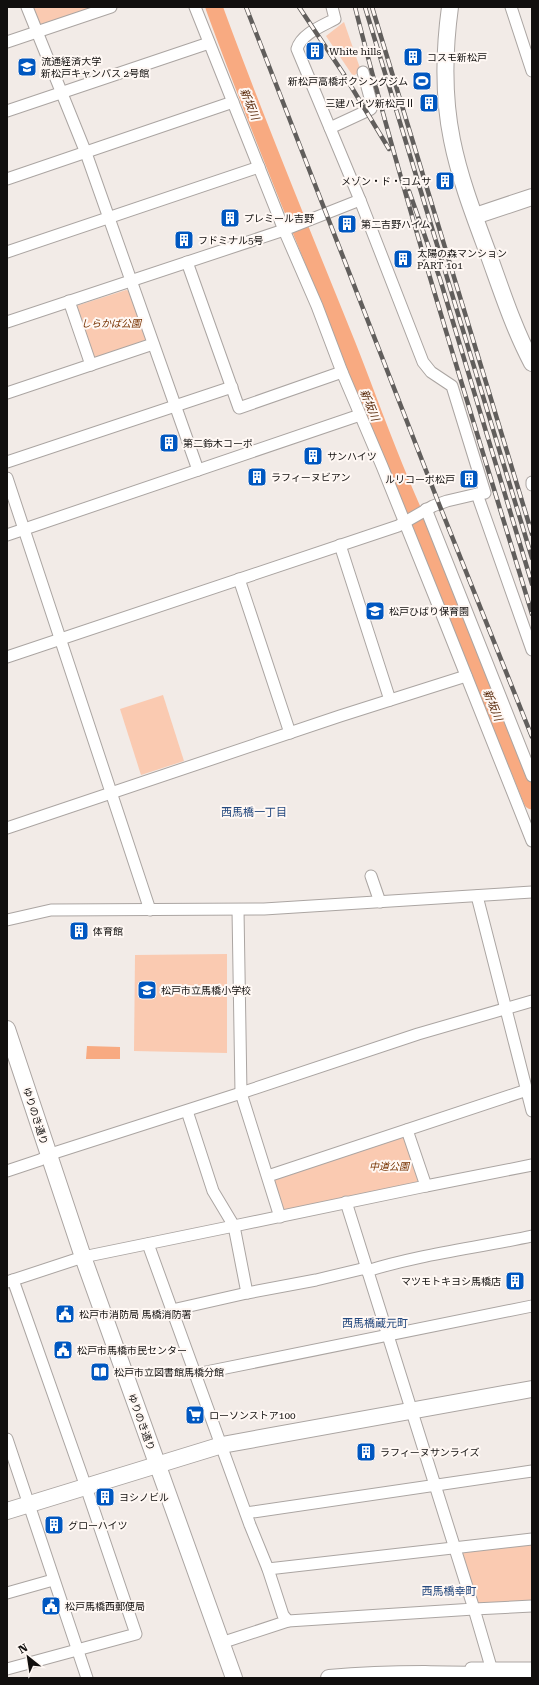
<svg xmlns="http://www.w3.org/2000/svg" width="539" height="1685" font-family="'Roboto Serif','Noto Sans JP',serif">
  <style>
    .green { fill: #facab1 }
    .water { fill: #f8aa81 }
    .lines { fill: none; stroke-linecap: round; stroke-linejoin: round }
    .river { stroke: #f8aa81; stroke-width: 17 }
    .street-casing { stroke: #aba5a2; stroke-width: 13 }
    .secondary-casing { stroke: #aba5a2; stroke-width: 18 }
    .street { stroke: #fff; stroke-width: 11 }
    .secondary { stroke: #fff; stroke-width: 16 }
    .rail-casing { stroke: #615e5c; stroke-width: 4.5 }
    .rail { stroke: #fff8f4; stroke-width: 3; stroke-dasharray: 9; stroke-linecap: butt }
    .labels { text-anchor: middle; stroke-width: 4; stroke-linejoin: round; paint-order: stroke }
    .poi-label { font-size: 10px; fill: #110f0e; stroke: #fff8f4; text-anchor: start }
    .park-label { font-size: 10px; font-style: italic; fill: #783302; stroke: #fff8f4 }
    .street-label { font-size: 10px; fill: #110f0e; stroke: #fff8f4 }
    .water-label { font-size: 11px; font-style: italic; fill: #572708; stroke: #fff8f4 }
    .neighbourhood-label { font-size: 11px; fill: #24487e; stroke: #fff8f4 }
  </style>
  <rect width="100%" height="100%" fill="#f2ebe7"/>
  <g class="green">
    <path d="M29 7H95L36 26Z"/>
    <path d="M344 22 361 71 353 76 326 36Z"/>
    <path d="M126 290 130 291 147 337 144 341 96 358 92 355 76 306Z"/>
    <path d="M343 344 361 391 355 394 336 347Z"/>
    <path d="M163 695 184 761 141 775 120 709Z"/>
    <path d="M227 954V1053L134 1051 135 955Z"/>
    <path d="M401 1136 404 1137 419 1178 416 1184 286 1211C279 1205 272 1186 276 1178Z"/>
    <path d="M532 1543V1602L482 1605 475 1602 461 1557 462 1552 466 1551Z"/>
  </g>
  <path class="water" d="M87 1046 120 1047V1059H86Z"/>
  <g class="lines">
    <path class="river" d="M214 7C255 120 301 230 346 342 370 402 391 465 419 524L532 801"/>
    <defs>
      <g id="street">
        <path d="M27 7 86 153 198 470"/>
        <path d="M195 7 284 230 317 306 342 372 382 466 444 620 532 841"/>
        <path d="M332 7 335 19C322 26 301 34 297 49L360 200 423 362 431 372 452 386 485 493 477 494 532 650"/>
        <path d="M511 7 532 71"/>
        <path d="M7 42 111 7"/>
        <path d="M7 111 209 43"/>
        <path d="M330 128 371 109 372 105 363 72"/>
        <path d="M7 179 233 102"/>
        <path d="M7 252 259 167"/>
        <path d="M187 262 239 408 342 372"/>
        <path d="M69 301 91 365"/>
        <path d="M7 322 284 230 360 200"/>
        <path d="M7 393 153 344"/>
        <path d="M7 462 232 387"/>
        <path d="M7 478 150 910"/>
        <path d="M532 485V482"/>
        <path d="M426 509 532 776"/>
        <path d="M7 535 360 415"/>
        <path d="M340 545 390 700"/>
        <path d="M239 579 290 733"/>
        <path d="M7 657 398 526 433 506 447 501 477 494"/>
        <path d="M7 828 340 716 466 676"/>
        <path d="M371 876 380 902"/>
        <path d="M477 896 532 1111"/>
        <path d="M238 910 241 1093 418 1034 532 1001"/>
        <path d="M7 920 51 910 264 909 532 892"/>
        <path d="M187 1111 213 1191 234 1226 426 1186 407 1130"/>
        <path d="M7 1171 40 1160 57 1152 241 1093 280 1217"/>
        <path d="M268 1176 527 1090"/>
        <path d="M426 1186 532 1165"/>
        <path d="M148 1244 250 1525 268 1569 283 1615 288 1621 474 1609 346 1202"/>
        <path d="M367 1271C421 1254 477 1248 532 1236"/>
        <path d="M7 1282 83 1257 234 1226 247 1293"/>
        <path d="M172 1310 247 1293 316 1280 366 1268"/>
        <path d="M196 1374 532 1306"/>
        <path d="M7 1439 87 1678"/>
        <path d="M246 1513 532 1471"/>
        <path d="M268 1569 532 1539"/>
        <path d="M7 1593 53 1580"/>
        <path d="M221 1643 288 1621"/>
        <path d="M491 1667 474 1609 532 1606"/>
        <path d="M471 1668H532"/>
        <path d="M7 1669 136 1634 86 1487 13 1280"/>
      </g>
      <g id="secondary">
        <path d="M450 7C444 51 443 96 452 140 460 180 475 218 489 256 502 292 514 329 532 363"/>
        <path d="M475 216 532 197"/>
        <path d="M7 1029 83 1257 234 1678"/>
        <path d="M7 1511 222 1445 532 1389"/>
        <path d="M329 1678C396 1672 465 1674 532 1677"/>
      </g>
    </defs>
    <use href="#street" class="street-casing"/>
    <use href="#secondary" class="secondary-casing"/>
    <use href="#street" class="street"/>
    <use href="#secondary" class="secondary"/>
    <defs>
      <g id="rail">
        <path d="M246 7 439 504 532 737"/>
        <path d="M299 7 343 73 389 149"/>
        <path d="M355 7C407 212 471 412 532 614"/>
        <path d="M365 7 532 558"/>
        <path d="M372 7 532 534"/>
        <path d="M409 191 440 279 532 584"/>
      </g>
    </defs>
    <use href="#rail" class="rail-casing"/>
    <use href="#rail" class="rail"/>
  </g>
  <defs>
    <symbol id="building-square" viewBox="-11 -11 22 22"><rect x="-9" y="-9" width="18" height="18" rx="4" fill="#0057c0" stroke="#fff8f4"/><path d="M-4-6H4V6H1V3H-1V6H-4ZM-2.5-4.3h1.7v1.8h-1.7ZM.8-4.3h1.7v1.8H.8ZM-2.5-1h1.7V.8h-1.7ZM.8-1h1.7V.8H.8Z" fill="#fff"/></symbol>
    <symbol id="school-square" viewBox="-11 -11 22 22"><rect x="-9" y="-9" width="18" height="18" rx="4" fill="#0057c0" stroke="#fff8f4"/><path d="M0-5L7-2L0 1L-7-2ZM-4 1L0 2.5L4 1V4Q0 6-4 4Z" fill="#fff"/></symbol>
    <symbol id="stadium-square" viewBox="-11 -11 22 22"><rect x="-9" y="-9" width="18" height="18" rx="4" fill="#0057c0" stroke="#fff8f4"/><path d="M0-5a6.5 5 0 1 0 0 10a6.5 5 0 1 0 0-10ZM-3.5-1.8h7v3.6h-7Z" fill="#fff"/></symbol>
    <symbol id="civic-square" viewBox="-11 -11 22 22"><rect x="-9" y="-9" width="18" height="18" rx="4" fill="#0057c0" stroke="#fff8f4"/><path d="M-.6-6.5H3V-4.5H.6V-3L4-1V1h2V6H-6V1h2V-1L-.6-3ZM-1.2 2.5V6h2.4V2.5Z" fill="#fff"/></symbol>
    <symbol id="library-square" viewBox="-11 -11 22 22"><rect x="-9" y="-9" width="18" height="18" rx="4" fill="#0057c0" stroke="#fff8f4"/><path d="M-6-4Q-3-5.5-.7-3.5V5Q-3 3-6 4ZM6-4Q3-5.5 .7-3.5V5Q3 3 6 4Z" fill="#fff"/></symbol>
    <symbol id="supermarket-square" viewBox="-11 -11 22 22"><rect x="-9" y="-9" width="18" height="18" rx="4" fill="#0057c0" stroke="#fff8f4"/><path d="M-6-5.5h2.5l.6 2H6L4.5 2H-2.5L-4.4-4H-6ZM-1.5 3.2a1.3 1.3 0 1 0 .1 0ZM3 3.2a1.3 1.3 0 1 0 .1 0Z" fill="#fff"/></symbol>
  </defs>
  <g fill-rule="evenodd">
    <use href="#building-square" x="304" y="40" width="22" height="22"/>
    <use href="#building-square" x="402" y="46" width="22" height="22"/>
    <use href="#school-square" x="16" y="56" width="22" height="22"/>
    <use href="#stadium-square" x="411" y="70" width="22" height="22"/>
    <use href="#building-square" x="418" y="92" width="22" height="22"/>
    <use href="#building-square" x="434" y="170" width="22" height="22"/>
    <use href="#building-square" x="219" y="207" width="22" height="22"/>
    <use href="#building-square" x="336" y="213" width="22" height="22"/>
    <use href="#building-square" x="173" y="229" width="22" height="22"/>
    <use href="#building-square" x="392" y="248" width="22" height="22"/>
    <use href="#building-square" x="158" y="432" width="22" height="22"/>
    <use href="#building-square" x="302" y="445" width="22" height="22"/>
    <use href="#building-square" x="246" y="466" width="22" height="22"/>
    <use href="#building-square" x="458" y="468" width="22" height="22"/>
    <use href="#school-square" x="364" y="600" width="22" height="22"/>
    <use href="#building-square" x="68" y="920" width="22" height="22"/>
    <use href="#school-square" x="136" y="979" width="22" height="22"/>
    <use href="#building-square" x="504" y="1270" width="22" height="22"/>
    <use href="#civic-square" x="54" y="1303" width="22" height="22"/>
    <use href="#civic-square" x="52" y="1339" width="22" height="22"/>
    <use href="#library-square" x="89" y="1361" width="22" height="22"/>
    <use href="#supermarket-square" x="184" y="1404" width="22" height="22"/>
    <use href="#building-square" x="355" y="1441" width="22" height="22"/>
    <use href="#building-square" x="94" y="1486" width="22" height="22"/>
    <use href="#building-square" x="43" y="1514" width="22" height="22"/>
    <use href="#civic-square" x="40" y="1595" width="22" height="22"/>
  </g>
  <g class="labels">
    <g class="poi-label">
      <text x="329" y="55">White hills</text>
      <text x="427" y="61">コスモ新松戸</text>
      <text x="41" y="65">流通経済大学<tspan x="41" dy="12">新松戸キャンパス 2号館</tspan></text>
      <text x="408" y="85" text-anchor="end">新松戸高橋ボクシングジム</text>
      <text x="415" y="107" text-anchor="end">三建ハイツ新松戸Ⅱ</text>
      <text x="431" y="185" text-anchor="end">メゾン・ド・コムサ</text>
      <text x="244" y="222">プレミール吉野</text>
      <text x="361" y="228">第二吉野ハイム</text>
      <text x="198" y="244">フドミナル5号</text>
      <text x="417" y="257">太陽の森マンション<tspan x="417" dy="12">PART 101</tspan></text>
      <text x="183" y="447">第二鈴木コーポ</text>
      <text x="327" y="460">サンハイツ</text>
      <text x="271" y="481">ラフィーヌビアン</text>
      <text x="455" y="483" text-anchor="end">ルリコーポ松戸</text>
      <text x="389" y="615">松戸ひばり保育園</text>
      <text x="93" y="935">体育館</text>
      <text x="161" y="994">松戸市立馬橋小学校</text>
      <text x="501" y="1285" text-anchor="end">マツモトキヨシ馬橋店</text>
      <text x="79" y="1318">松戸市消防局 馬橋消防署</text>
      <text x="77" y="1354">松戸市馬橋市民センター</text>
      <text x="114" y="1376">松戸市立図書館馬橋分館</text>
      <text x="209" y="1419">ローソンストア100</text>
      <text x="380" y="1456">ラフィーヌサンライズ</text>
      <text x="119" y="1501">ヨシノビル</text>
      <text x="68" y="1529">グローハイツ</text>
      <text x="65" y="1610">松戸馬橋西郵便局</text>
    </g>
    <g class="park-label">
      <text x="111" y="327">しらかば公園</text>
      <text x="389" y="1170">中道公園</text>
    </g>
    <g class="street-label">
      <text transform="translate(36 1116) rotate(72)" y="4">ゆりのき通り</text>
      <text transform="translate(142 1422) rotate(70)" y="4">ゆりのき通り</text>
    </g>
    <g class="water-label">
      <text transform="translate(250 104) rotate(68)" y="4">新坂川</text>
      <text transform="translate(370 405) rotate(68)" y="4">新坂川</text>
      <text transform="translate(493 705) rotate(68)" y="4">新坂川</text>
    </g>
    <g class="neighbourhood-label">
      <text x="254" y="816">西馬橋一丁目</text>
      <text x="375" y="1327">西馬橋蔵元町</text>
      <text x="449" y="1595">西馬橋幸町</text>
    </g>
  </g>
  <rect width="539" height="1685" fill="none" stroke="#110f0e" stroke-width="16"/>
  <g transform="translate(28 1657) rotate(330)" stroke="#fff8f4" stroke-width="3" paint-order="stroke">
  <path d="M0-3L7 15L0 10L-7 15Z" fill="#110f0e"/>
  <text y="-6" font-size="11" font-weight="bold" text-anchor="middle" fill="#110f0e">N</text>
  </g>
</svg>
